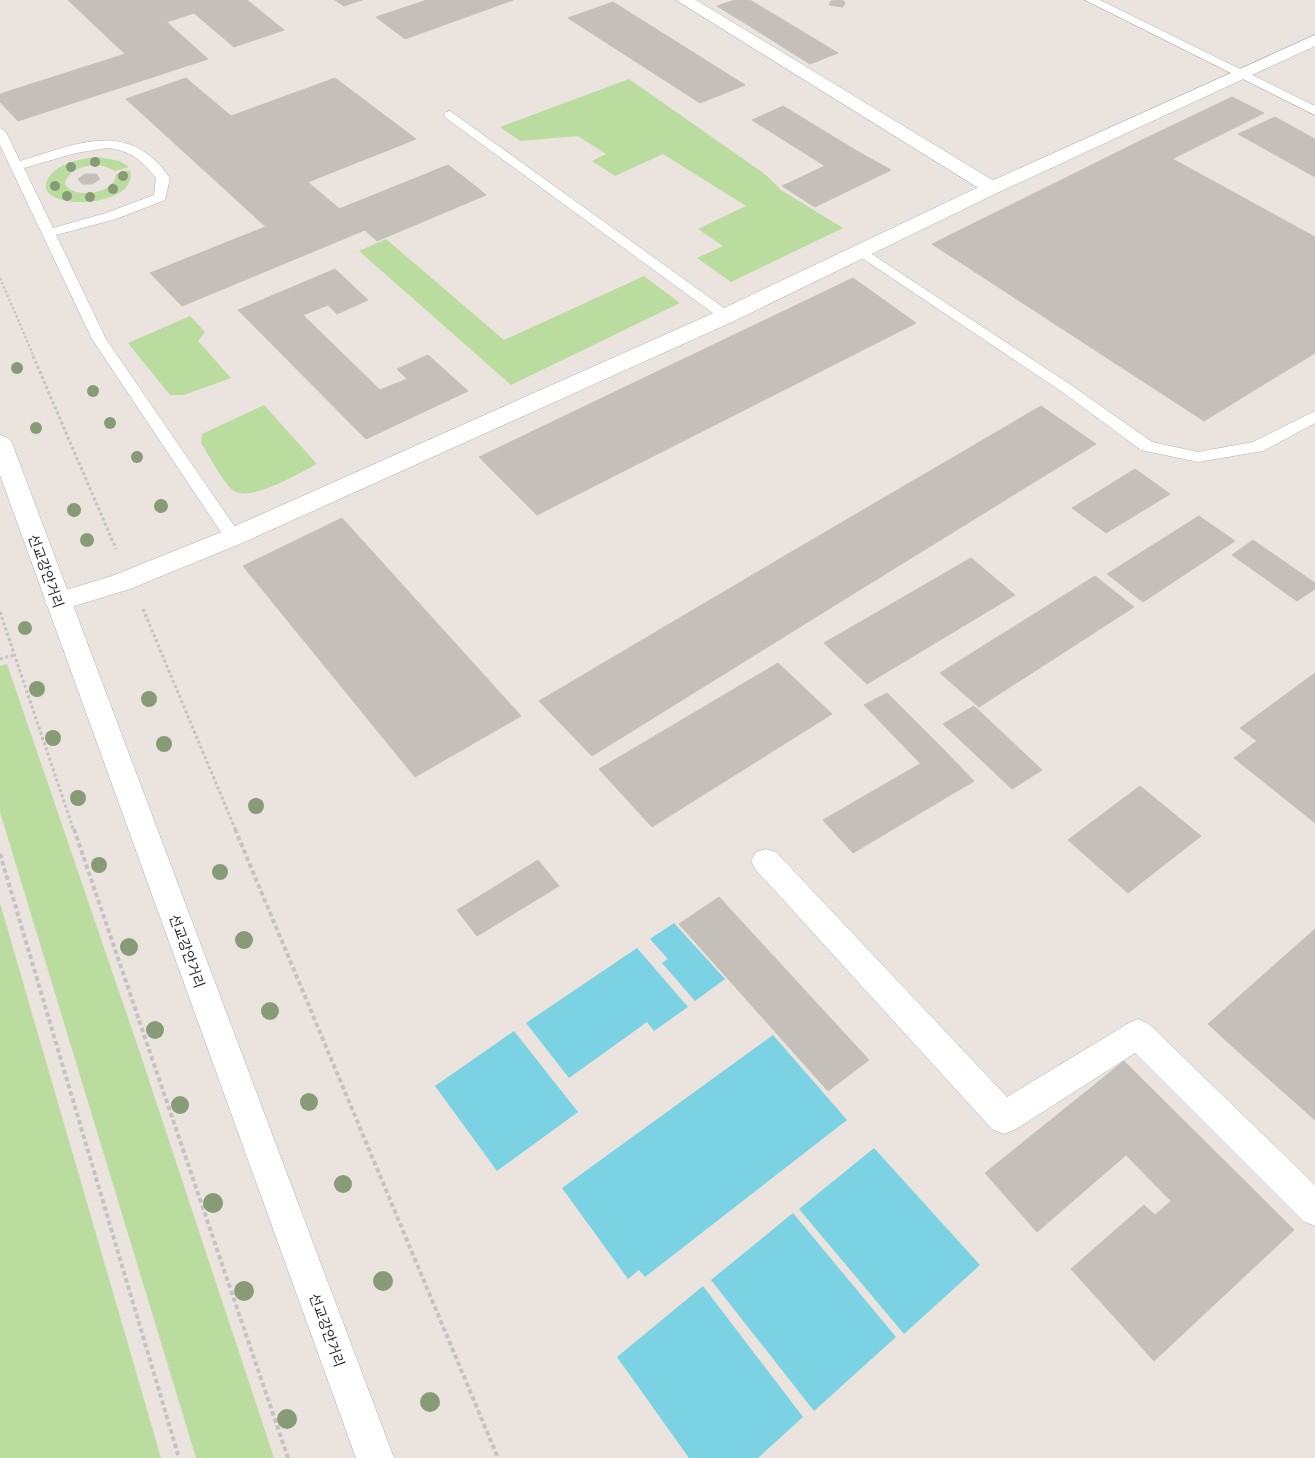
<svg xmlns="http://www.w3.org/2000/svg" width="1315" height="1458" font-family="'Fira Sans Condensed','Noto Sans KR',sans-serif">
  <style>
    .green { fill: #badc9f }
    .water { fill: #7bd2e3 }
    .building { fill: #c4bfb9; stroke: #c6c0b8 }
    .lines { fill: none; stroke-linecap: round; stroke-linejoin: round }
    .service-casing { stroke: #aeb1ba; stroke-width: 1 }
    .minor-casing { stroke: #aeb1ba; stroke-width: 1 }
    .tertiary-casing { stroke: #aeb1ba; stroke-width: 1 }
    .secondary-casing { stroke: #aeb1ba; stroke-width: 1 }
    .path-far2 { stroke: #c3c3c3; stroke-width: 2; stroke-dasharray: 2.5 2; stroke-linecap: butt }
    .path-far1 { stroke: #c3c3c3; stroke-width: 3; stroke-dasharray: 3 2.5; stroke-linecap: butt }
    .path { stroke: #c3c3c3; stroke-width: 4; stroke-dasharray: 4.5 3; stroke-linecap: butt }
    .service { fill: #fff; fill-rule: evenodd }
    .minor { fill: #fff; fill-rule: evenodd }
    .tertiary { fill: #fff; fill-rule: evenodd }
    .secondary { fill: #fff; fill-rule: evenodd }
    .tree { fill: #879c76 }
    .labels { text-anchor: middle; stroke-width: 5; stroke-linejoin: round; paint-order: stroke }
    .street-label { font-size: 14px; fill: #2a2a2a; stroke: #fff }
  </style>
  <rect width="100%" height="100%" fill="#ebe4de"/>
  <g class="green">
    <path d="M629 79 766 175 781 190 843 228 731 282 697 258 723 246 698 229 746 206 663 154 615 176 592 161 606 154 578 136 520 141 500 127Z"/>
    <path d="M98 157 120 161 129 167 115 171C101 161 69 164 65 184 74 200 115 194 116 174L130 170C141 211 25 212 49 177 60 162 81 159 98 157Z"/>
    <path d="M386 239 504 340 644 276 680 303 511 385 359 251Z"/>
    <path d="M190 316 205 332 198 341 231 378 184 395H170L128 343Z"/>
    <path d="M264 405 317 464C299 473 252 502 234 491 223 483 209 455 201 443L202 434Z"/>
    <path d="M7 664 138 1047 274 1458H196L0 812V666Z"/>
    <path d="M0 903 161 1458H0Z"/>
  </g>
  <g class="water">
    <path d="M674 923 725 979 695 1001 662 963 668 959 650 939Z"/>
    <path d="M637 948 688 1007 654 1031 647 1022 569 1078 526 1023Z"/>
    <path d="M514 1031 578 1112 497 1171 435 1086Z"/>
    <path d="M773 1035 847 1120 645 1277 639 1270 628 1279 562 1188Z"/>
    <path d="M874 1148 980 1265 904 1334 799 1209Z"/>
    <path d="M793 1213 896 1337 814 1411 711 1280Z"/>
    <path d="M703 1286 803 1417 758 1458H689L617 1357Z"/>
  </g>
  <g class="building">
    <path d="M68 0H142L208 59 18 121 0 102V94L125 54Z"/>
    <path d="M142 0H247L284 30 234 47 194 13 167 22Z"/>
    <path d="M335 0H362L344 6Z"/>
    <path d="M427 0H513L405 39 376 17Z"/>
    <path d="M735 0H750L775 15 748 25 717 6Z"/>
    <path d="M841 0 845 2 843 7 829 5 831 1Z"/>
    <path d="M613 2 745 85 700 103 568 18Z"/>
    <path d="M775 15 838 53 810 64 748 25Z"/>
    <path d="M186 78 231 116 330 201 266 227 126 99Z"/>
    <path d="M335 78 416 139 308 182 231 116Z"/>
    <path d="M1232 97 1264 113 1172 159 1140 141Z"/>
    <path d="M783 106 857 151 825 166 752 120Z"/>
    <path d="M1275 117 1315 139V177L1238 134Z"/>
    <path d="M1140 141 1315 237V353L1204 421 932 244Z"/>
    <path d="M857 151 891 170 815 207 782 186Z"/>
    <path d="M448 165 474 185 365 230 339 209Z"/>
    <path d="M85 174H96L100 179 92 184H82L78 179Z"/>
    <path d="M474 185 486 195 377 241 365 230Z"/>
    <path d="M330 201 365 230 182 306 150 273Z"/>
    <path d="M335 269 368 300 337 314 328 305 303 315 380 390 407 379 397 369 428 355 468 391 366 439 238 310Z"/>
    <path d="M853 278 916 323 537 515 479 457Z"/>
    <path d="M1041 406 1096 444 848 597 793 551Z"/>
    <path d="M1135 469 1170 494 1106 533 1072 508Z"/>
    <path d="M1199 516 1235 541 1143 602 1107 574Z"/>
    <path d="M342 518 521 716 415 777 243 566Z"/>
    <path d="M1253 540 1315 583V589L1297 601 1232 555Z"/>
    <path d="M793 551 848 597 592 756 539 701Z"/>
    <path d="M971 558 1015 595 867 684 824 643Z"/>
    <path d="M1095 576 1134 607 979 707 940 673Z"/>
    <path d="M778 663 832 714 652 827 599 769Z"/>
    <path d="M1315 673V698L1257 741 1240 728Z"/>
    <path d="M887 693 944 750 921 764 864 705Z"/>
    <path d="M1315 698V797L1299 810 1234 758Z"/>
    <path d="M974 706 1042 770 1012 789 943 724Z"/>
    <path d="M944 750 974 781 853 853 823 820Z"/>
    <path d="M1140 786 1201 836 1128 893 1068 840Z"/>
    <path d="M1315 797V823L1299 810Z"/>
    <path d="M538 860 559 886 477 936 457 910Z"/>
    <path d="M719 897 869 1060 828 1091 679 924Z"/>
    <path d="M1315 929V991L1243 1056 1208 1024Z"/>
    <path d="M1315 991V1120L1243 1056Z"/>
    <path d="M1124 1061 1294 1230 1154 1361 1071 1269 1144 1205 1155 1215 1171 1201 1126 1155 1037 1232 985 1173Z"/>
  </g>
  <g class="lines">
    <defs>
      <g id="service">
        <path d="M1085 0H1100L1315 106V115Z"/>
        <path d="M450 111 731 313 733 316 731 319H721L446 118 444 115 446 112Z"/>
        <path d="M0 128 6 132 20 161C78 144 128 118 170 178L165 200 116 219 56 235 106 339 239 533 241 537 239 541H227L92 339 0 145ZM107 148C130 150 142 160 156 178L154 195 106 213 53 228 24 168 76 153Z"/>
        <path d="M861 247 1071 385 1152 442 1198 452 1253 442 1315 411V423L1263 451 1198 462 1141 450 1061 391 856 254 854 251 856 248Z"/>
      </g>
      <g id="minor">
        <path d="M676 0H696L999 184 1002 188 999 192H985Z"/>
        <path d="M766 849 776 852 1007 1097 1127 1024 1138 1019 1149 1024 1315 1185V1226L1303 1221 1135 1053 1016 1129 1004 1134 992 1129 756 870 751 861 756 852Z"/>
      </g>
      <path id="tertiary" d="M1315 35V46L999 192 734 321 242 543 130 589 58 611 49 609 45 602 49 595 112 576 224 531 718 311 985 184Z"/>
      <path id="secondary" d="M0 435 8 438 12 443 394 1458H356L0 475Z"/>
    </defs>
    <use href="#service" class="service-casing"/>
    <use href="#minor" class="minor-casing"/>
    <use href="#tertiary" class="tertiary-casing"/>
    <use href="#secondary" class="secondary-casing"/>
    <path class="path-far2" d="M0 278 34 357"/>
    <g class="path-far1">
      <path d="M33 356 116 549"/>
      <path d="M143 609 236 831"/>
      <path d="M0 612 74 831"/>
      <path d="M0 659 14 655"/>
    </g>
    <g class="path">
      <path d="M74 829 288 1458"/>
      <path d="M235 829 498 1458"/>
      <path d="M0 854 179 1458"/>
    </g>
    <use href="#service" class="service"/>
    <use href="#minor" class="minor"/>
    <use href="#tertiary" class="tertiary"/>
    <use href="#secondary" class="secondary"/>
  </g>
  <g class="tree">
    <circle cx="95" cy="162" r="5"/>
    <circle cx="71" cy="167" r="5"/>
    <circle cx="123" cy="176" r="5"/>
    <circle cx="55" cy="186" r="5"/>
    <circle cx="113" cy="189" r="5"/>
    <circle cx="67" cy="196" r="5"/>
    <circle cx="90" cy="197" r="5"/>
    <circle cx="17" cy="368" r="6"/>
    <circle cx="93" cy="391" r="6"/>
    <circle cx="110" cy="423" r="6"/>
    <circle cx="36" cy="428" r="6"/>
    <circle cx="137" cy="457" r="6"/>
    <circle cx="161" cy="506" r="7"/>
    <circle cx="74" cy="510" r="7"/>
    <circle cx="87" cy="540" r="7"/>
    <circle cx="25" cy="628" r="7"/>
    <circle cx="37" cy="689" r="8"/>
    <circle cx="149" cy="699" r="8"/>
    <circle cx="53" cy="738" r="8"/>
    <circle cx="164" cy="744" r="8"/>
    <circle cx="78" cy="798" r="8"/>
    <circle cx="256" cy="806" r="8"/>
    <circle cx="99" cy="865" r="8"/>
    <circle cx="220" cy="872" r="8"/>
    <circle cx="244" cy="940" r="9"/>
    <circle cx="129" cy="947" r="9"/>
    <circle cx="270" cy="1011" r="9"/>
    <circle cx="155" cy="1030" r="9"/>
    <circle cx="309" cy="1102" r="9"/>
    <circle cx="180" cy="1105" r="9"/>
    <circle cx="343" cy="1184" r="9"/>
    <circle cx="213" cy="1203" r="10"/>
    <circle cx="383" cy="1281" r="10"/>
    <circle cx="244" cy="1291" r="10"/>
    <circle cx="430" cy="1402" r="10"/>
    <circle cx="287" cy="1419" r="10"/>
  </g>
  <g class="labels">
    <g class="street-label">
      <text transform="translate(46 571) rotate(70)" y="5">선교강안거리</text>
      <text transform="translate(187 951) rotate(70)" y="5">선교강안거리</text>
      <text transform="translate(327 1330) rotate(70)" y="5">선교강안거리</text>
    </g>
  </g>
</svg>
